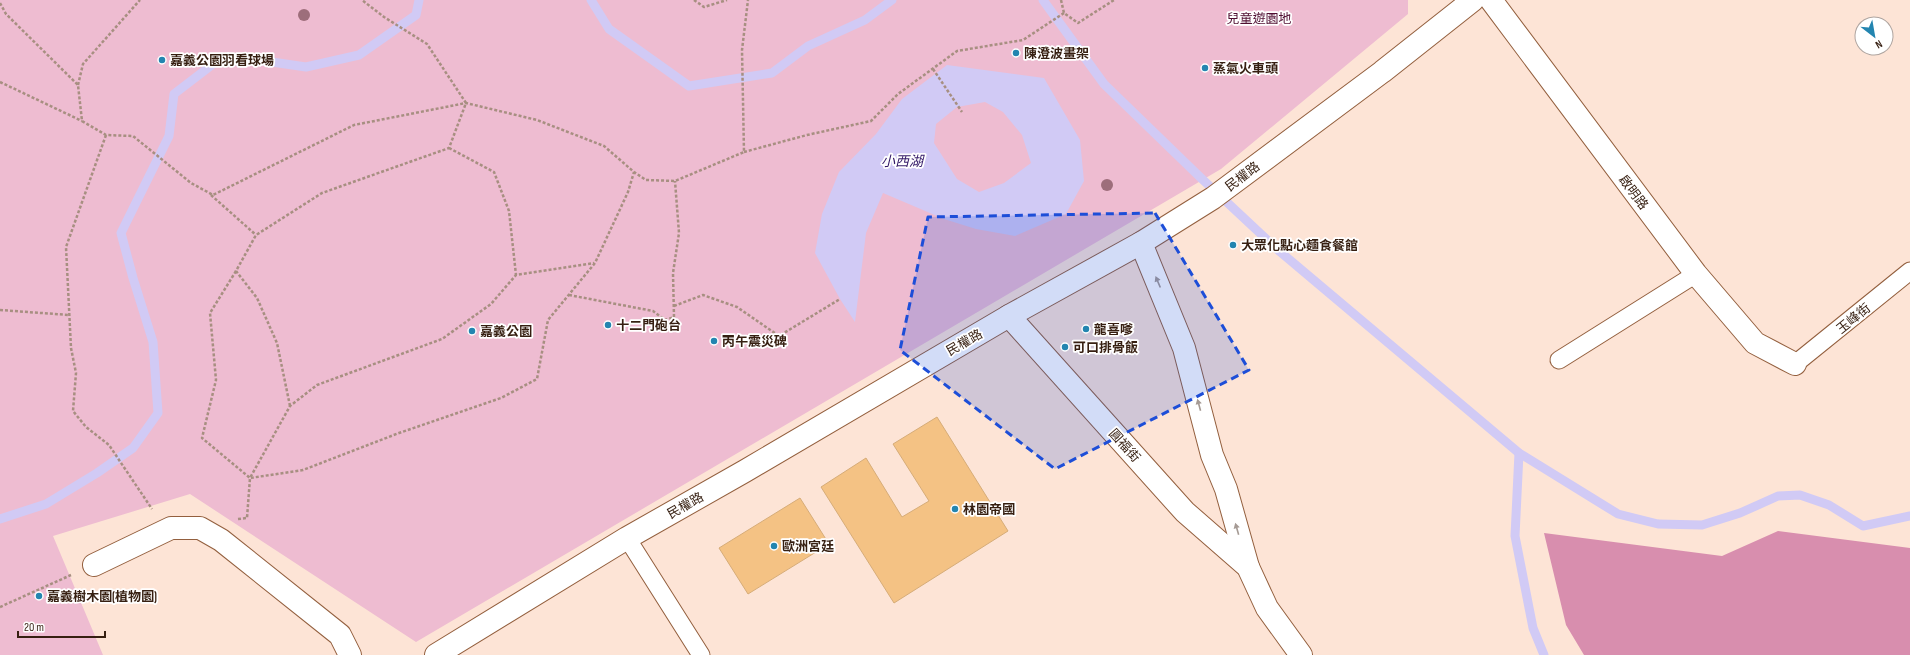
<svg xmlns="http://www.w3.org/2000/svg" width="1910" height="655" font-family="'Sofia Sans Condensed','Noto Sans TC',sans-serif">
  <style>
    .green { fill: #eebcd1 }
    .forest { fill: #d88eae }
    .water { fill: #d1caf5; fill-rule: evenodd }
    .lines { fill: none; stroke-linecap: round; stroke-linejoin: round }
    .stream { stroke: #d1caf5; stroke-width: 9 }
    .building { fill: #f4c284; stroke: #d6ac78 }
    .lane-casing { stroke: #935f3e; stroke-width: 19 }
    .street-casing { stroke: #935f3e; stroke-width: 24 }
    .path { stroke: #a78f81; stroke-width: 2.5; stroke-dasharray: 3 2; stroke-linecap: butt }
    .lane { stroke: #fff; stroke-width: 17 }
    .street { stroke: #fff; stroke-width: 22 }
    .tree { fill: #9d6e7b }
    .oneway { fill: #a59a94 }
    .marked { fill: #1d4ed8; fill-opacity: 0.2; stroke: #1d4ed8; stroke-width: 3; stroke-dasharray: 8 5; stroke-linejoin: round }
    .poi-dot { fill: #2385b0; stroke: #fff; stroke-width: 1.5 }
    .labels { text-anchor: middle; stroke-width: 3.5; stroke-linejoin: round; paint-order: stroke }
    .park-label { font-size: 13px; fill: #4f0e31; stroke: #fff }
    .poi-label { font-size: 13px; font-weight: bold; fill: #361f11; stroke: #fff; text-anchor: start }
    .street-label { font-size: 13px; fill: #361f11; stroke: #fff }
    .water-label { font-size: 14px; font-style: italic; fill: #331967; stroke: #fff }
  </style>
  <rect width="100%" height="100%" fill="#fde4d6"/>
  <path class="green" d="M0 0H1408V14L1221 169 416 642 190 494 53 536 103 655H0Z"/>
  <path class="forest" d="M1778 531 1910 548V655H1584L1566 625 1544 533 1722 556Z"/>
  <path class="water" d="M947 65 1044 78 1080 140 1084 181 1066 214 1015 236 976 229 944 219 883 193 866 233 855 322 840 299 815 253 822 214 839 172 876 134 902 99ZM985 102 1003 112 1022 135 1031 163 1004 183 979 192 957 179 934 143 936 124 957 107Z"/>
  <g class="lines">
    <g class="stream">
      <path d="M591 0 609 29 689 86 772 73 808 46 865 20 892 0"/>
      <path d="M1043 0 1104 84 1201 178 1278 250 1519 453 1618 514 1658 524 1702 525 1740 513 1778 496 1800 495 1829 505 1863 526 1910 516"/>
      <path d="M1519 453 1515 536 1533 628 1544 655"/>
      <path d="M0 519 46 504 97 473 133 448 158 413 153 342 133 278 121 233 169 136 174 94 217 61H265L306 67 359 55 416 15 419 0"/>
    </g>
  </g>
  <g class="building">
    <path d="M937 417 1008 531 894 603 821 487 866 458 902 517 929 501 893 444Z"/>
    <path d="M800 498 829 544 748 594 719 548Z"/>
  </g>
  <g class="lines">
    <defs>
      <g id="lane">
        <path d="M1559 360 1696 274"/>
        <path d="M1795 364 1910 271"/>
        <path d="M627 538 701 655"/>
      </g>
      <g id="street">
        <path d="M1491 0 1696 274 1755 343 1795 364"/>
        <path d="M1141 243 1184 348 1212 455 1226 489 1248 567"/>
        <path d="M1009 316 1185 512 1248 567 1267 608 1301 655"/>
        <path d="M94 565 171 528H200L221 540 340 635 350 655"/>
        <path d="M436 655 627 538 745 471 1009 316 1141 243 1213 198 1382 72 1473 0"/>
      </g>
    </defs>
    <use href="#lane" class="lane-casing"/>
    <use href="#street" class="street-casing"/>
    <g class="path">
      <path d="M694 0 704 7 727 0"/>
      <path d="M1061 0 1064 13 1078 23 1114 0"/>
      <path d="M0 3 6 14 78 85 82 121 106 135 133 136 191 183 213 195 354 125 466 103 537 120 604 146 634 172 646 180 675 181 744 152 742 50 748 0"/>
      <path d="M933 69 962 112"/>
      <path d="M0 82 82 121"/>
      <path d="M78 85 83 64 140 0"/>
      <path d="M106 135 66 247 71 348 76 373 73 411 86 427 109 445 152 509"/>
      <path d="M449 148 494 172 509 211 516 275"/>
      <path d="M744 152 807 135 871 121 898 94 957 51 1023 40 1064 13"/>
      <path d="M211 195 256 235"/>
      <path d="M236 271 210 313 216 380 202 438 250 478 290 406 317 385 442 339 491 304 516 275 594 263"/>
      <path d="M569 295 653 311 665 320 674 317 673 273 679 233 675 181"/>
      <path d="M674 306 703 295 737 307 779 336 840 299"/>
      <path d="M0 310 69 315"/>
      <path d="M290 406 277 343 257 298 236 271 256 235 322 193 449 148 466 103 427 44 384 17 362 0"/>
      <path d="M238 519 247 518 250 478 303 470 399 433 501 398 537 379 548 320 595 263 628 192 634 172"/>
      <path d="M0 607 71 575"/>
    </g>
    <use href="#lane" class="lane"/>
    <use href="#street" class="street"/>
  </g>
  <g class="tree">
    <circle cx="304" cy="15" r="6"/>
    <circle cx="1107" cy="185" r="6"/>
  </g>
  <defs><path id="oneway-solid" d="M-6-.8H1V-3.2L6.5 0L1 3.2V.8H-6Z"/></defs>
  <g class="oneway">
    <use href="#oneway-solid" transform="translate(1158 282) rotate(-113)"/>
    <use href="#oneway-solid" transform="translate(1199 405) rotate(-105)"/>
    <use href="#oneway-solid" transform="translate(1237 529) rotate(-106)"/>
  </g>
  <path class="marked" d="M1155 213 1249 370 1055 469 900 350 928 217Z"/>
  <g class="poi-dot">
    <circle cx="1016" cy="53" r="4"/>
    <circle cx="162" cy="60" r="4"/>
    <circle cx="1205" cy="68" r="4"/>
    <circle cx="1233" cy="245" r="4"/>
    <circle cx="608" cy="325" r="4"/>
    <circle cx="1086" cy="329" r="4"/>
    <circle cx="472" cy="331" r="4"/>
    <circle cx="714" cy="341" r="4"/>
    <circle cx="1065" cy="347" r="4"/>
    <circle cx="955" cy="509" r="4"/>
    <circle cx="774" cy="546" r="4"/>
    <circle cx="39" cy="596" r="4"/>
  </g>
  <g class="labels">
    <g class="park-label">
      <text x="1259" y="23">兒童遊園地</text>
    </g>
    <g class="poi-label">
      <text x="1024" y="58">陳澄波畫架</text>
      <text x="170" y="65">嘉義公園羽看球場</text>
      <text x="1213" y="73">蒸氣火車頭</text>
      <text x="1241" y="250">大眾化點心麵食餐館</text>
      <text x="616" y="330">十二門砲台</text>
      <text x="1094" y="334">龍喜嗲</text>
      <text x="480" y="336">嘉義公園</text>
      <text x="722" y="346">丙午震災碑</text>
      <text x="1073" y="352">可口排骨飯</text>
      <text x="963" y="514">林園帝國</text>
      <text x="782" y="551">歐洲宮廷</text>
      <text x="47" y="601">嘉義樹木園(植物園)</text>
    </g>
    <g class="street-label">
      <text transform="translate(1242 176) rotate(-37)" y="5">民權路</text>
      <text transform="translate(1634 192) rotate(53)" y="5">啟明路</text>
      <text transform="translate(1853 318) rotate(-39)" y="5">玉峰街</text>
      <text transform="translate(964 342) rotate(-30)" y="5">民權路</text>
      <text transform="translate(1125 445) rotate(48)" y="5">圓福街</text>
      <text transform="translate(685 505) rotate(-30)" y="5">民權路</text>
    </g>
    <g class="water-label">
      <text x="902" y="166">小西湖</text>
    </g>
  </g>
  <g transform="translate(1874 36) rotate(149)"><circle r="19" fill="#ffffff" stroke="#afa5a0"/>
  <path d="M0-3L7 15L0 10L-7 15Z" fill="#2385b0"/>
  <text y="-6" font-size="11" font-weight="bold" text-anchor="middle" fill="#361f11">N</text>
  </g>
  <path d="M18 631v6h87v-6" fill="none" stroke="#361f11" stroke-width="2"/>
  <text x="24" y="631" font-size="12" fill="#361f11" stroke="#ffffff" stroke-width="3" paint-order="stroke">20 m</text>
</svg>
